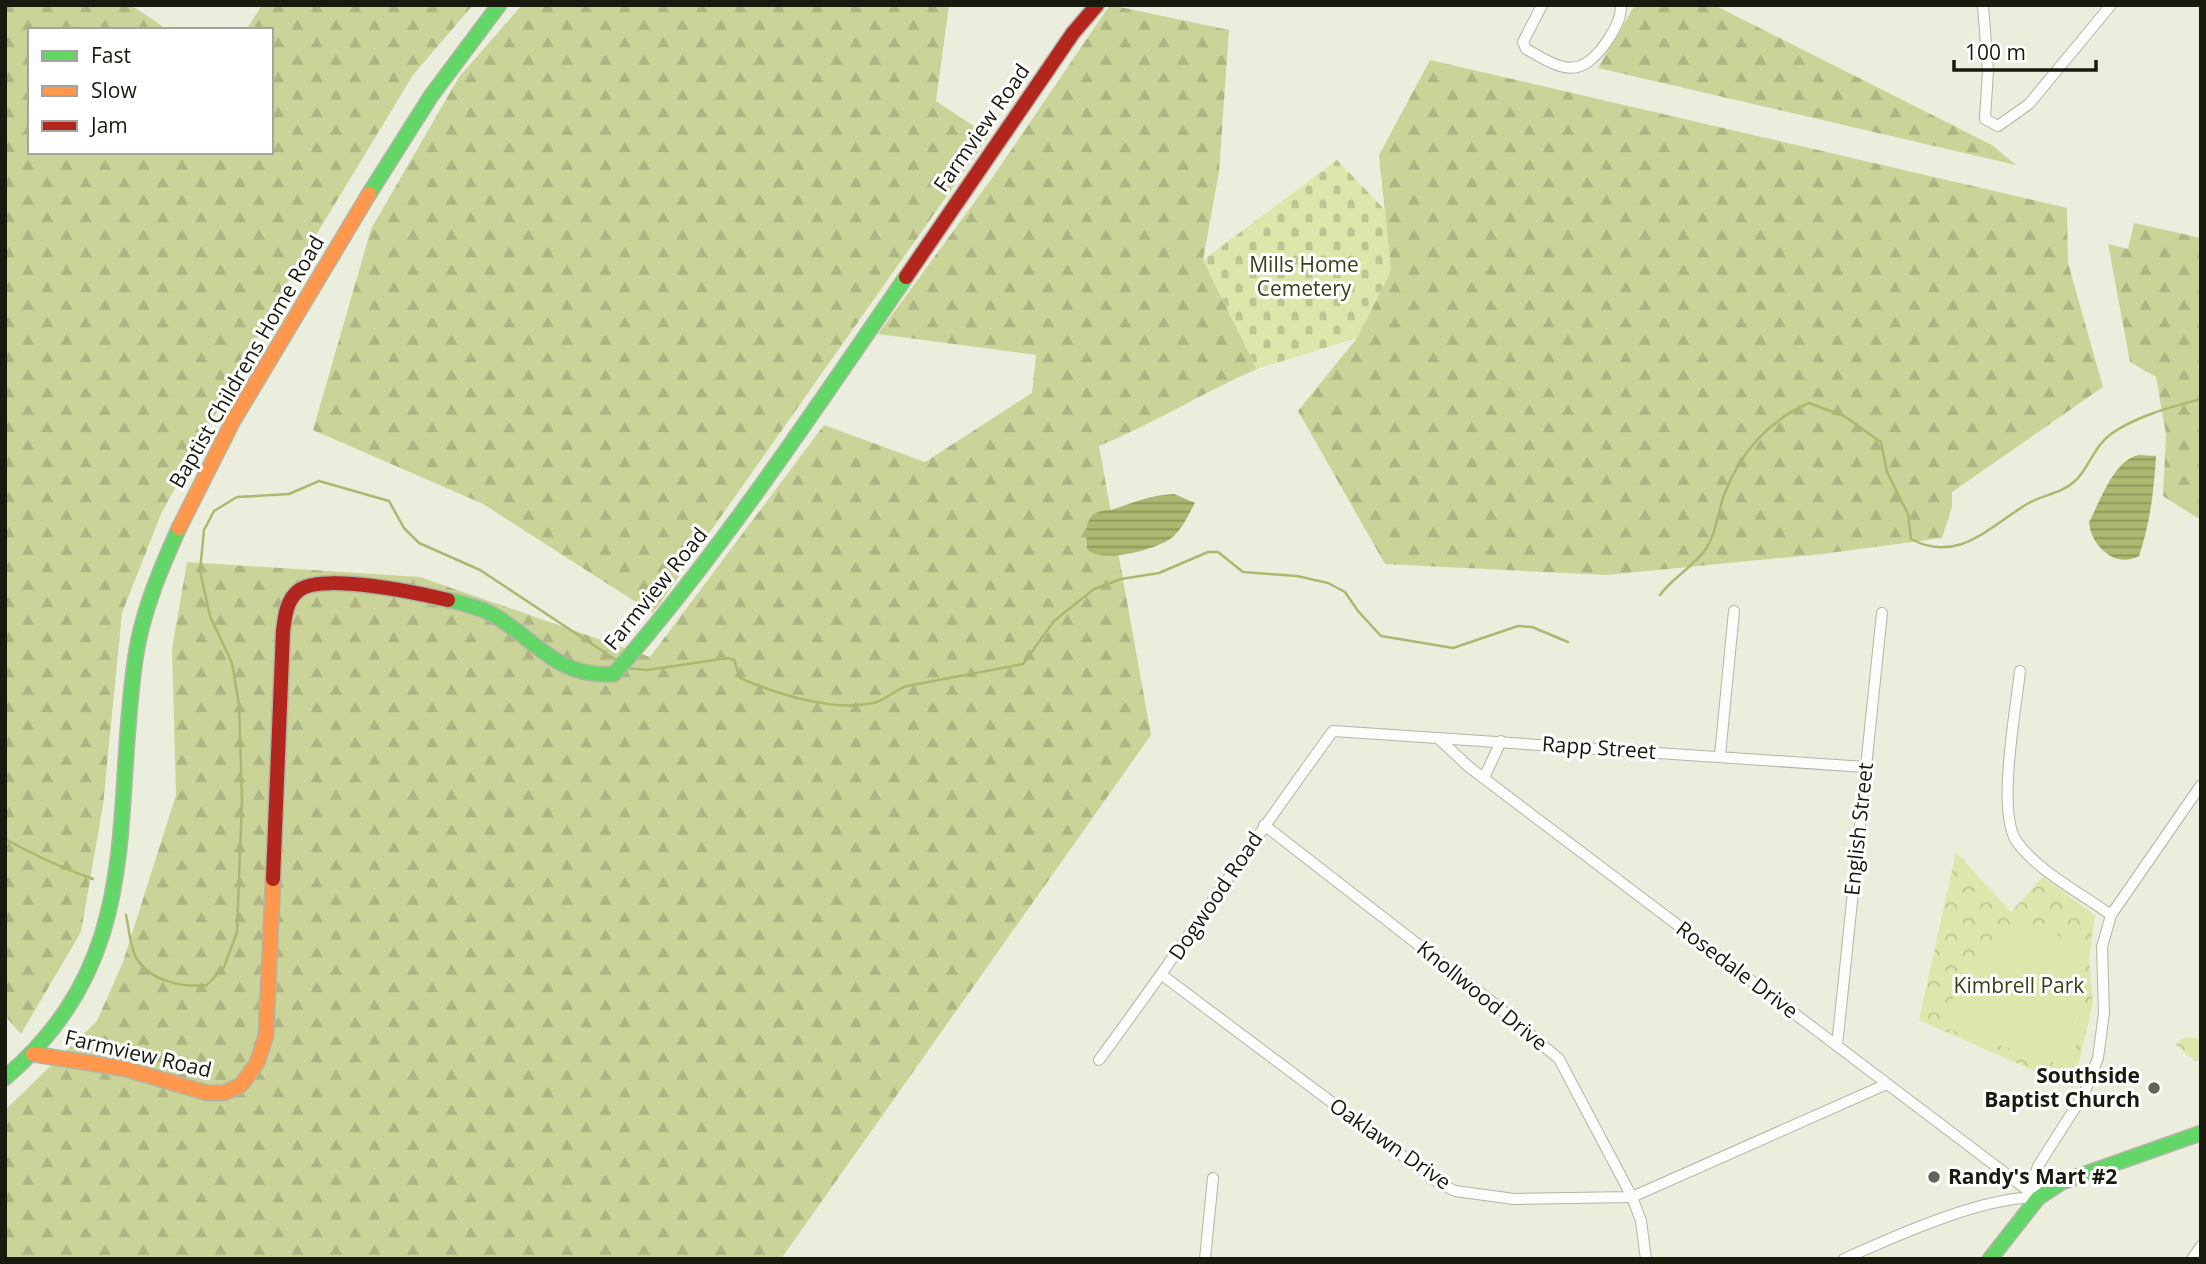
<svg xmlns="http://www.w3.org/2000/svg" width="2206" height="1264" font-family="'Open Sans',sans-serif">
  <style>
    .forest { fill: url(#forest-firs) }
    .cemetery { fill: url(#cemetery-stones) }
    .park { fill: url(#park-crowns) }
    .garden { fill: #dde7ab }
    .water { fill: url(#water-rules) }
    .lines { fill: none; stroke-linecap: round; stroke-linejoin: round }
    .stream { stroke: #adb76f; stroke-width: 2.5 }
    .street-casing { stroke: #b2b5a6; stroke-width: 12 }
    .fast-casing { stroke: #b2b5a6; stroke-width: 17 }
    .slow-casing { stroke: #b2b5a6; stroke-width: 17 }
    .jam-casing { stroke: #b2b5a6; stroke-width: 17 }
    .street { stroke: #fcfcfa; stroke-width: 10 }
    .fast { stroke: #63d668; stroke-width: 14 }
    .slow { stroke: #ff974d; stroke-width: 14 }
    .jam { stroke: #b3261e; stroke-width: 14 }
    .poi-dot { fill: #626456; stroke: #fff; stroke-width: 2.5 }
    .labels { text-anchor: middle; stroke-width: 6; stroke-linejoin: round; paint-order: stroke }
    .street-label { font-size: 21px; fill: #181a0e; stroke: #fff }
    .park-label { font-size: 21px; fill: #393f17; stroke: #fff }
    .poi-label { font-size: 21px; font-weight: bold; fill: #181a0e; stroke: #fff; text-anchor: end }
  </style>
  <defs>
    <pattern id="forest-firs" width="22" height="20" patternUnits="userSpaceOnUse" patternTransform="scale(1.75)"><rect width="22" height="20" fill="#cbd498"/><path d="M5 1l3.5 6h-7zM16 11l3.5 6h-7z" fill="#aeb582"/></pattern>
    <pattern id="cemetery-stones" width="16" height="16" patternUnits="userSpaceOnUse" patternTransform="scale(1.75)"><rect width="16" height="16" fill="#dde7ab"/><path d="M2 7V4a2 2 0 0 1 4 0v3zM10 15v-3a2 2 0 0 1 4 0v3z" fill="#bdc692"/></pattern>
    <pattern id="park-crowns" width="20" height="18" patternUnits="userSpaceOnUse" patternTransform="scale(1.75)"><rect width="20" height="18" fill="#dde7ab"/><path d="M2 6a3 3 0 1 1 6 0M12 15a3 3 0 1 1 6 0" fill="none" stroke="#bdc692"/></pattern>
    <pattern id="water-rules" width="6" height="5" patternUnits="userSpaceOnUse" patternTransform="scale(1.75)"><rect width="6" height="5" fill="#adb76f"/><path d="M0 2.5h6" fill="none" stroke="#8c945a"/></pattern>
  </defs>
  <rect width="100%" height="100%" fill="#ebeedc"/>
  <g class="forest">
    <path d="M5 5H131L168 30H30V152H271V30H246L262 5H473L413 75 290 278 161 514 122 613 103 805 81 932 21 1034 5 1016Z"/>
    <path d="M522 5H949L936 101 989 136 653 613 483 504 313 430 371 229 459 77Z"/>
    <path d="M1110 5 1229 30 1219 172 1203 260 1257 369C1203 392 1153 424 1099 446L1151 735 781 1259H5V1110L97 1021 123 962 176 795 172 649 187 562 420 577 650 657 824 425 925 462 1032 393 1036 355 878 334 992 178Z"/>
    <path d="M1635 5H1714L1992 145 2016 165 1598 68Z"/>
    <path d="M1430 60 2067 208 2068 263 2103 387 1952 492V507L1942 538 1822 554 1606 575 1385 564 1298 411 1357 338 1391 271 1379 155Z"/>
    <path d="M2134 223 2201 238V520L2163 496 2166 434 2156 377 2130 362 2108 244 2128 249Z"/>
  </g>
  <path class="cemetery" d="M1337 160 1385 210 1391 271 1357 338 1257 369 1203 260Z"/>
  <g class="park">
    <path d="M1956 852 2011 912 2043 877 2095 915 2089 959 2093 1003 2073 1088 1919 1020Z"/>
    <path d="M2185 1037 2201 1039V1059L2195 1061 2175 1044Z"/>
  </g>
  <path class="garden" d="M2046 929 2086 950 2075 1061 2065 1066 1942 1027 1965 965 2010 931Z"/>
  <g class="water">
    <path d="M2139 455 2156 456C2154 490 2150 524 2139 556 2115 569 2091 546 2089 522 2100 502 2114 459 2139 455Z"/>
    <path d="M1174 494 1195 503C1188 515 1182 531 1170 539 1154 550 1102 564 1087 549 1087 540 1085 528 1089 520 1095 509 1104 512 1114 509 1135 502 1151 495 1174 494Z"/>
  </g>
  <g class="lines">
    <g class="stream">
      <path d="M1660 595C1672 578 1692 568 1705 550 1716 535 1718 512 1724 495 1739 454 1769 420 1809 403L1844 416 1881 442 1887 472 1908 514 1911 539C1958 564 1989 527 2027 504 2042 495 2061 494 2075 481 2089 468 2094 446 2111 434 2136 416 2171 407 2201 399"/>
      <path d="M627 668 647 670 728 658 734 660 740 678C777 694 833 712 873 703 885 701 894 690 907 686L1023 664 1054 621 1094 589 1121 579 1159 573 1208 552H1218L1243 572 1297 576 1328 583 1345 592 1358 611 1381 636 1453 648 1518 626 1532 627 1568 642"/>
      <path d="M5 839C34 855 62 868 93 879"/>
      <path d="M126 915C129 928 130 948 137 959 150 981 184 988 207 985L224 967 237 932 242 800 239 705 232 663 210 616 200 571 204 530 214 511 237 497 289 494 319 481 389 501 404 528 419 543 480 570 619 662"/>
    </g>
    <defs>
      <g id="street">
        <path d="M1542 5 1523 42 1526 49C1564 71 1580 80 1608 40 1615 28 1621 20 1621 5"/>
        <path d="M1983 5 1988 71 1985 119 1998 126 2029 104 2111 5"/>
        <path d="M2020 671C2016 710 1996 813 2017 842 2039 872 2081 893 2111 915"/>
        <path d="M1438 738 1469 767 2038 1198"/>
        <path d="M1720 755 1734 611"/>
        <path d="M1484 778 1501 741"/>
        <path d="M1264 825 1496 1005 1559 1059 1632 1197 1641 1221 1646 1259"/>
        <path d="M1162 975 1439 1183 1455 1191 1514 1199 1632 1197 1887 1084"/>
        <path d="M1837 1046 1882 613"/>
        <path d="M1099 1060C1179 952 1253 840 1333 731L1865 767"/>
        <path d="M2038 1198 2034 1179 2038 1166 2084 1094 2098 1058 2104 1013 2102 947 2111 915 2201 785"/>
        <path d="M1205 1259 1213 1178"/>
        <path d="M1844 1259C1893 1237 1986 1195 2037 1198"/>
        <path d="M2192 1259 2201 1246"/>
      </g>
      <g id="fast">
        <path d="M369 194 431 96 499 5"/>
        <path d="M448 600C462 603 477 607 490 613 536 638 554 678 614 674 722 550 813 412 906 277"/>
        <path d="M5 1078C148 956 111 815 136 654 143 610 161 568 179 528"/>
        <path d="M1990 1259 2038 1198 2062 1182 2201 1133"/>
      </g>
      <g id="slow">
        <path d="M179 528 233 421 369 194"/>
        <path d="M33 1054 126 1069 207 1093H224L241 1085 257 1063 266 1036 273 879"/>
      </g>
      <g id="jam">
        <path d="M906 277 1073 33 1097 5"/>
        <path d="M273 879 283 631C285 617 286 601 298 591 322 572 418 593 448 600"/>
      </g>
    </defs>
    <use href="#street" class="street-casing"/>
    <use href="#fast" class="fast-casing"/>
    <use href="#slow" class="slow-casing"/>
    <use href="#jam" class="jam-casing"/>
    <use href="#street" class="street"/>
    <use href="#fast" class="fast"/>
    <use href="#slow" class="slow"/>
    <use href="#jam" class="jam"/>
  </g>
  <g class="poi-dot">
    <circle cx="2154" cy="1088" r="7"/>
    <circle cx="1934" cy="1177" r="7"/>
  </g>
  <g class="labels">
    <g class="street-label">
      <text transform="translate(982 128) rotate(-55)" y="7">Farmview Road</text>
      <text transform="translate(247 362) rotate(-60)" y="7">Baptist Childrens Home Road</text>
      <text transform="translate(656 589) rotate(-51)" y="7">Farmview Road</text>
      <text transform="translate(1599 748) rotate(4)" y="7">Rapp Street</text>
      <text transform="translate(1859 829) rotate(-84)" y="7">English Street</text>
      <text transform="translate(1216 896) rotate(-56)" y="7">Dogwood Road</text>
      <text transform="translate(1737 970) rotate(37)" y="7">Rosedale Drive</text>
      <text transform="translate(1482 996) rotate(39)" y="7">Knollwood Drive</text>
      <text transform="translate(138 1054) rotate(13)" y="7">Farmview Road</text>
      <text transform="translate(1390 1144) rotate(35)" y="7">Oaklawn Drive</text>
    </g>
    <g class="park-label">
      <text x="1304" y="272">Mills Home<tspan x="1304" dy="24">Cemetery</tspan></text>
      <text x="2019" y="993">Kimbrell Park</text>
    </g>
    <g class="poi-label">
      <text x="2140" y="1083">Southside<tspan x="2140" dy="24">Baptist Church</tspan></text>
      <text x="1948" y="1184" text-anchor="start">Randy's Mart #2</text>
    </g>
  </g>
  <rect width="2206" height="1264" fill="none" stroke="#181a0e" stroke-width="14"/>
  <rect x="28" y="28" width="245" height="126" fill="#ffffff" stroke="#a3a39f" stroke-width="2"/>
  <rect x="42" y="51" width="35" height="10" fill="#63d668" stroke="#a3a39f" stroke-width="2"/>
  <text x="91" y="63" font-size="21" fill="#181a0e">Fast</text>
  <rect x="42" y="86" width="35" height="10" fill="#ff974d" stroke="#a3a39f" stroke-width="2"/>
  <text x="91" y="98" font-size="21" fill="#181a0e">Slow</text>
  <rect x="42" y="121" width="35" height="10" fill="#b3261e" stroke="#a3a39f" stroke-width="2"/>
  <text x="91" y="133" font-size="21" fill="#181a0e">Jam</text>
  <path d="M1954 60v10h142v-10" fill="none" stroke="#181a0e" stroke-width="3.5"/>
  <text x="1965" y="60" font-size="21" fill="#181a0e" stroke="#ffffff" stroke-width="5" paint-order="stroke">100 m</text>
</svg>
